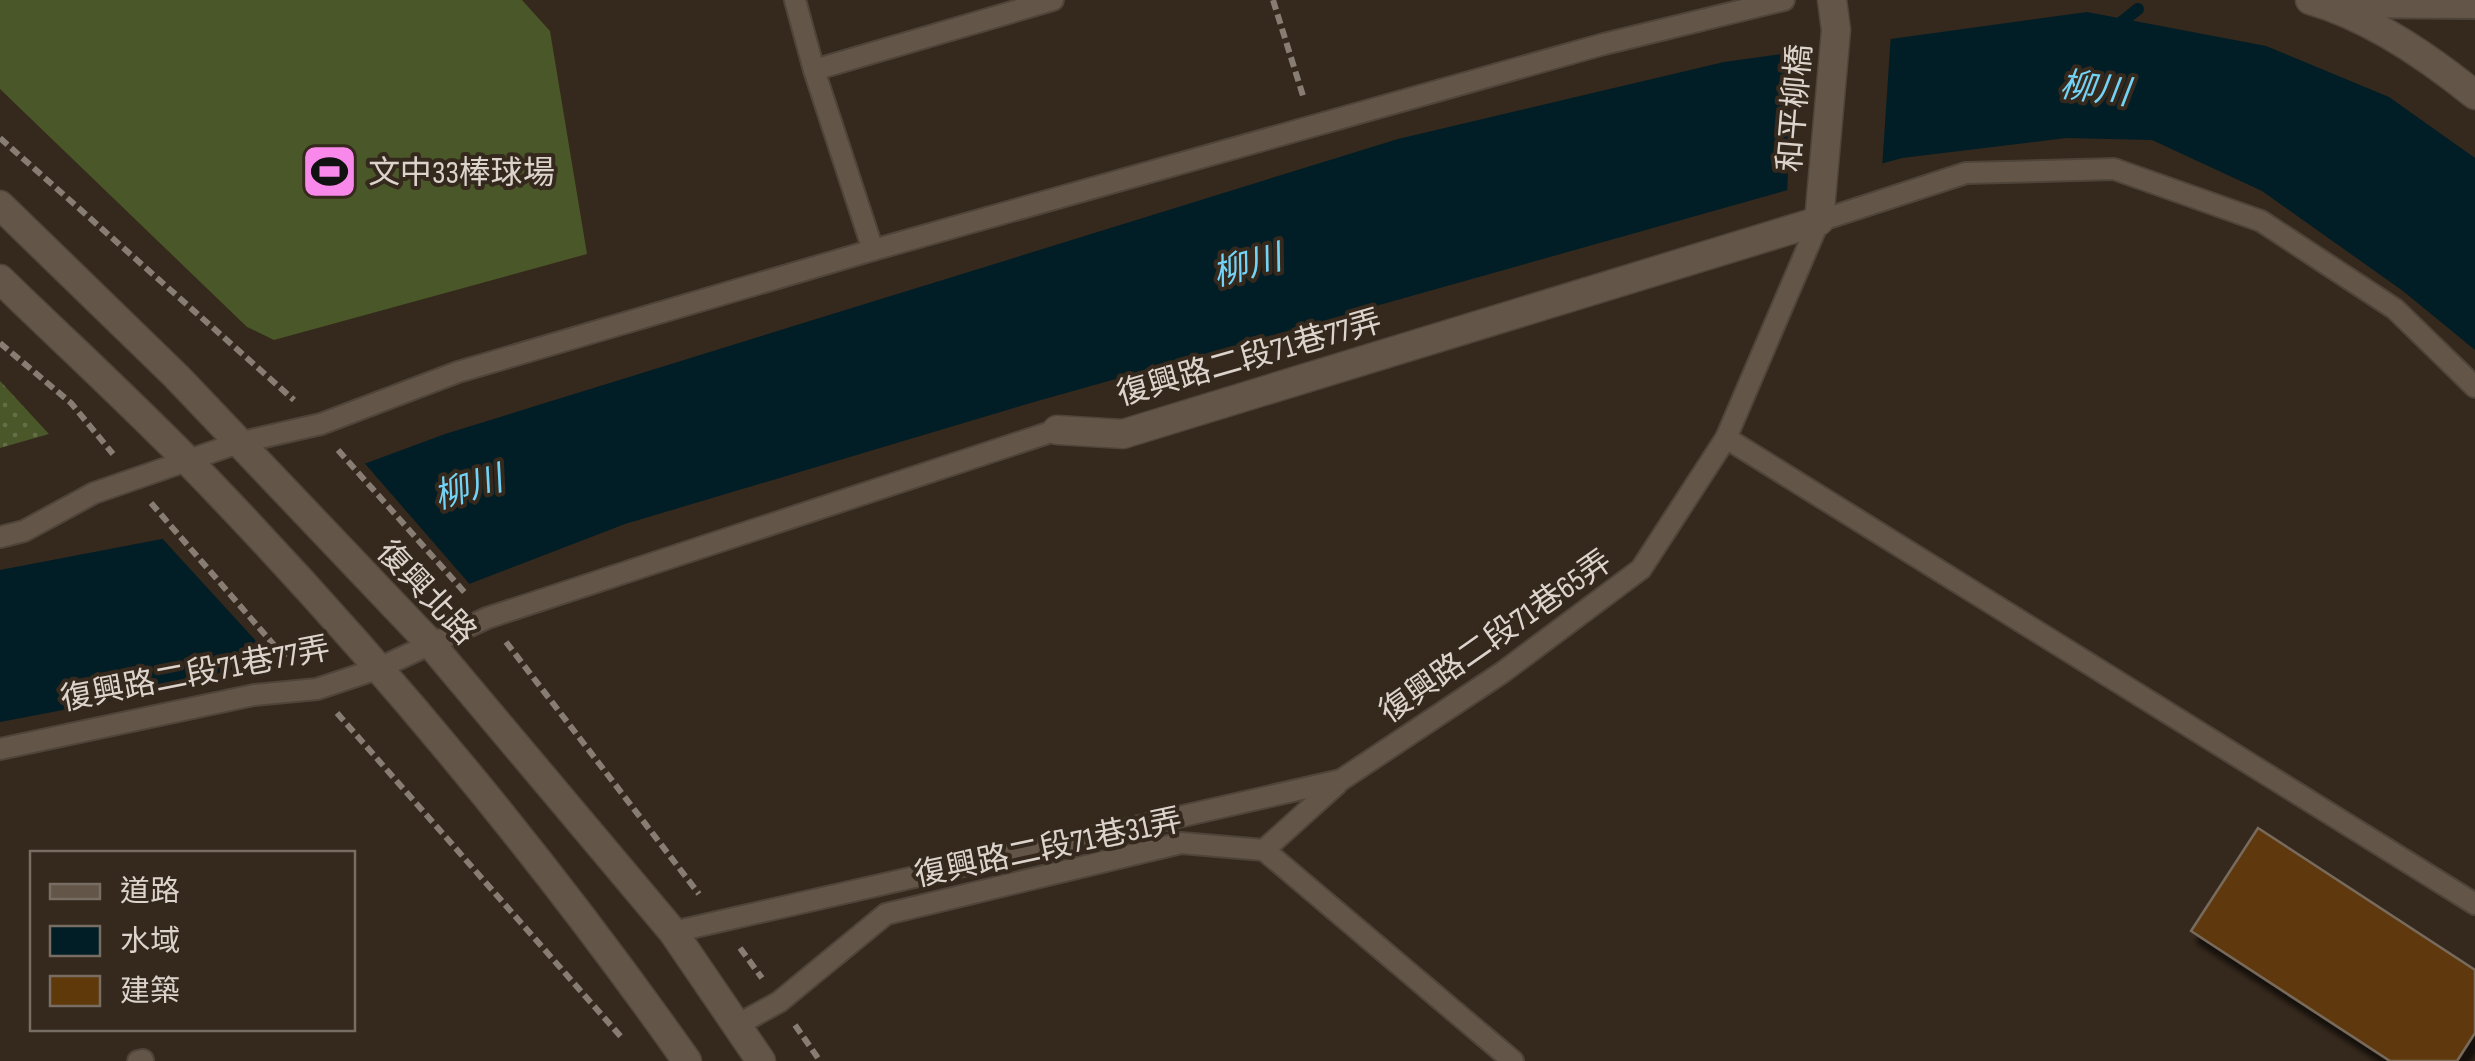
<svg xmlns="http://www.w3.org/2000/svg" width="2475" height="1061" font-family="'Sofia Sans Condensed','Noto Sans TC',sans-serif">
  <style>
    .park { fill: url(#park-dots) }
    .garden { fill: #4a5729 }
    .water { fill: #011e27 }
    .pier { fill: #35281c }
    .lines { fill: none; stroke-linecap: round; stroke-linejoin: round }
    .stream { stroke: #011e27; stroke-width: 12 }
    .building { fill: #5f390a; stroke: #786a5c; stroke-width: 2.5; filter: url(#shadow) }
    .service-casing { stroke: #4e4439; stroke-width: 24 }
    .minor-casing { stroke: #4e4439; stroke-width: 31 }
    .tertiary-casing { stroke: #4e4439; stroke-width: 31 }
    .path { stroke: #877d73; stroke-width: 6; stroke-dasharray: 10 5; stroke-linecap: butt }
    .service { stroke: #635548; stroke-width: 20 }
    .minor { stroke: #635548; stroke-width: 28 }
    .tertiary { stroke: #635548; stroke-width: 28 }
    .labels { text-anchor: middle; stroke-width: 8; stroke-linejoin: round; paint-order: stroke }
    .street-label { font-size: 32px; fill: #dcd4cc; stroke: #35281c }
    .poi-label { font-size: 32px; fill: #dcd4cc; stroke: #35281c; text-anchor: start }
    .water-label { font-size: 35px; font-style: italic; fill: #73d3f6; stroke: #35281c }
  </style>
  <defs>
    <pattern id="park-dots" width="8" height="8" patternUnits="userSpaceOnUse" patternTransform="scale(2.5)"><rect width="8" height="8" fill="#4a5729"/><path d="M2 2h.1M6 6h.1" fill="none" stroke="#646e47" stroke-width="1.8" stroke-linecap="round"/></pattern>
    <filter id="shadow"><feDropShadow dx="6" dy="11" stdDeviation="2.5" flood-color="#0009"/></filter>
  </defs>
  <rect width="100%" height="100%" fill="#35281c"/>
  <path class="park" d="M0 381 49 434 0 448Z"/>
  <path class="garden" d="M0 0H522L550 31 587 254 274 340 247 327 0 89Z"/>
  <path class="water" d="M2087 12 2266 46 2389 97 2475 158V350L2403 291 2262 191 2152 140 2066 138 1902 158 1034 402 625 524 274 659 110 701 0 722V570L162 539 445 434 1398 139 1724 62Z"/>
  <g class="pier">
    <path d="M1891 33 1882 169 1787 195 1793 47Z"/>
    <path d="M361 459 473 588 276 663 159 535Z"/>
  </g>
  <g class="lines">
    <path class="stream" d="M2113 29 2138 9"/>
  </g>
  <path class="building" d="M2258 828 2475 970V1033L2457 1061H2390L2191 931Z"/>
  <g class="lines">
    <defs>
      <g id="service">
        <path d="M795 0 814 70"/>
        <path d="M2342 7 2475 8"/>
        <path d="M873 250 814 70 1053 0"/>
        <path d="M1726 438 1819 221 1966 173 2114 169 2261 221 2395 309 2475 387"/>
        <path d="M0 537 24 531 94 493 238 443 321 424 458 372 873 250 1604 44 1784 0"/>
        <path d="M0 749 254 695 317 689 377 669 487 618 1057 430"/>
        <path d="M1264 850 1337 784"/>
        <path d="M673 932 1341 780 1503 672 1641 569 1726 438 2475 904"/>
        <path d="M737 1025 779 1002 886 914 1181 843 1264 850 1513 1061"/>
        <path d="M138 1061 143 1060"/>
      </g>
      <g id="minor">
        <path d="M2310 0C2370 17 2427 56 2475 95"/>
        <path d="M1057 430 1123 434 1819 221 1836 30 1832 0"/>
      </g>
      <g id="tertiary">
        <path d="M0 205 177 377 430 643 673 932 761 1061"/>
        <path d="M0 279C73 350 148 418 218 492 387 669 546 861 687 1061"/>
      </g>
    </defs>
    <use href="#service" class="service-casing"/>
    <use href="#minor" class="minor-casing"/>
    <use href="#tertiary" class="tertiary-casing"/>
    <g class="path">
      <path d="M1273 0 1304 99"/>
      <path d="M0 138 294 400"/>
      <path d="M0 343 71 403 113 454"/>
      <path d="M338 450 466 594"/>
      <path d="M151 503 287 660"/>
      <path d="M506 642 699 894"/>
      <path d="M337 713 622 1038"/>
      <path d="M740 948 762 978"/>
      <path d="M795 1025 820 1061"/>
    </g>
    <use href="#service" class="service"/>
    <use href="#minor" class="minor"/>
    <use href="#tertiary" class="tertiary"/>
  </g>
  <defs>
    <symbol id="stadium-square" viewBox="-11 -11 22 22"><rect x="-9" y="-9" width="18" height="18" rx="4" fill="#f888ea" stroke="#35281c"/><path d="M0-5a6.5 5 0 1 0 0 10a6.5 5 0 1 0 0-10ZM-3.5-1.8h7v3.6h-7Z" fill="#111"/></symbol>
  </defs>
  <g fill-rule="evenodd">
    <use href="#stadium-square" x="298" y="140" width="63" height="63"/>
  </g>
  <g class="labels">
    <g class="street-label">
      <text transform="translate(1794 108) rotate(-85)" y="11">和平柳橋</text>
      <text transform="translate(1249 357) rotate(-16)" y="11">復興路二段71巷77弄</text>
      <text transform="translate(427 592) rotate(47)" y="11">復興北路</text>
      <text transform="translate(1495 636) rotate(-35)" y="11">復興路二段71巷65弄</text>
      <text transform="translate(195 673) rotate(-11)" y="11">復興路二段71巷77弄</text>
      <text transform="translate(1048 847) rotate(-12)" y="11">復興路二段71巷31弄</text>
    </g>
    <g class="poi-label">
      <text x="368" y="183">文中33棒球場</text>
    </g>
    <g class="water-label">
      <text transform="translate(2095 88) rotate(7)" y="12">柳川</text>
      <text transform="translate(1247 265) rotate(-15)" y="12">柳川</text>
      <text transform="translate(468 487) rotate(-17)" y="12">柳川</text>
    </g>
  </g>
  <rect x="30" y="851" width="325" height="180" fill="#35281c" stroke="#786d62" stroke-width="2.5"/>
  <rect x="50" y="884" width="50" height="15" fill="#635548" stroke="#786d62" stroke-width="2.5"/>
  <text x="120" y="901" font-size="30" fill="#dcd4cc">道路</text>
  <rect x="50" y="926" width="50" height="30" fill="#011e27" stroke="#786d62" stroke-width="2.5"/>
  <text x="120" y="951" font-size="30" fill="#dcd4cc">水域</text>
  <rect x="50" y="976" width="50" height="30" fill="#5f390a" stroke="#786d62" stroke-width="2.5"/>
  <text x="120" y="1001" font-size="30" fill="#dcd4cc">建築</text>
</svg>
